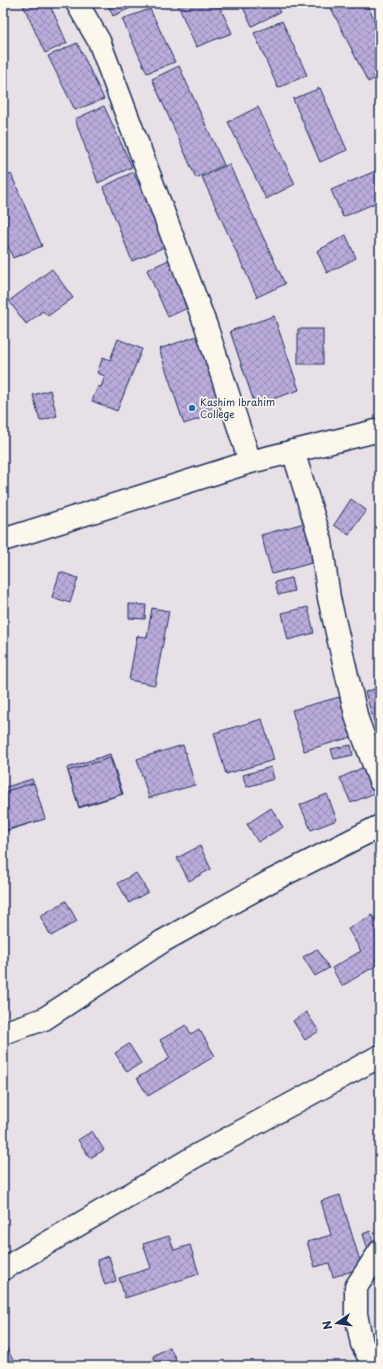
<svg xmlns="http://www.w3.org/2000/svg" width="383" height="1369" font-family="'Playpen Sans',sans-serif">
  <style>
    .building { fill: url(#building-cross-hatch); stroke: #1b2f5e }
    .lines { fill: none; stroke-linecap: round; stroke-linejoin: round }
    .street-casing { stroke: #1b2f5e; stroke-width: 25 }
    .street { stroke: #fbf7ec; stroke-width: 22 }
    .poi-dot { fill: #1f6fb2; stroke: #fbf7ec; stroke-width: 1.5 }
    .labels { text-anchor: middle; stroke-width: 3.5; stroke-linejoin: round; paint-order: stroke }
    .poi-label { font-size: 10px; fill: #1b2f5e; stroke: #fbf7ec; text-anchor: start }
  </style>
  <defs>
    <pattern id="building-cross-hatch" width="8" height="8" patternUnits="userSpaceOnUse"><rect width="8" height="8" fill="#bbacdc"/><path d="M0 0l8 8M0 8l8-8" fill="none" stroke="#978cb6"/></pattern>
  </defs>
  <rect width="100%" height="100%" fill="#e8e0e7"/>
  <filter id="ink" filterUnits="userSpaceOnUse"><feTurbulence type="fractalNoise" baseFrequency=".025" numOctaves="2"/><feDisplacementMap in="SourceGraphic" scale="8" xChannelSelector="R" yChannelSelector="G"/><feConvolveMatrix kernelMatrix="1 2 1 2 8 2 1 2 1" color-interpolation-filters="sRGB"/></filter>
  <g filter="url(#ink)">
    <g class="building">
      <path d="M27 3H49L67 43 45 53 23 5Z"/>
      <path d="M107 3H141L113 16Z"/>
      <path d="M177 3H218L232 33 196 47Z"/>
      <path d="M241 3H275L280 12 252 26Z"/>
      <path d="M331 3H366L380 31V76L368 82 329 4Z"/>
      <path d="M150 9 175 62 147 73 122 19Z"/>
      <path d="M282 21 307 75 278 88 254 33Z"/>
      <path d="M77 43 104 99 75 110 48 56Z"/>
      <path d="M179 66 224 165 196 178 152 79Z"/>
      <path d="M320 88 347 150 320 162 293 99Z"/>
      <path d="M104 106 132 167 98 183 75 119Z"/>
      <path d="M258 107 295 184 266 199 228 122Z"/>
      <path d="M229 164 285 284 257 297 202 177Z"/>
      <path d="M380 169V201L343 217 331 190Z"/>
      <path d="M133 172 169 245 132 261 103 187Z"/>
      <path d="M11 174 42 246 13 258 3 234V178Z"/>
      <path d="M346 235 356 258 327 273 317 251Z"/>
      <path d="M173 258 194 305 168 317 147 270Z"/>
      <path d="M52 269 73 298 48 316 43 311 26 324 9 301Z"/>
      <path d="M274 316 299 390 255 405 230 331Z"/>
      <rect x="298" y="329" width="25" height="35"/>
      <path d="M203 334 228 409 184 424 159 349Z"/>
      <path d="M118 339 142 349 117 411 92 401 98 386 101 387 105 376 97 373 103 357 110 360Z"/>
      <path d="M50 390 57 416 40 421 33 395Z"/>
      <path d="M351 499 366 510 349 535 334 525Z"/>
      <path d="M308 522 319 561 272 574 261 535Z"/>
      <path d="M60 572 78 578 70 603 52 597Z"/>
      <path d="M291 578 294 591 278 595 275 582Z"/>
      <path d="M129 604 146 605 145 619 129 618Z"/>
      <path d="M308 607 314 633 288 640 282 613Z"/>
      <path d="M152 608 169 611 155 685 129 680 137 636 147 637Z"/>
      <path d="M380 687V731H377L365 692Z"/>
      <path d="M343 696 355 736 304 751 292 710Z"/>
      <path d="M262 719 274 760 226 774 214 733Z"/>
      <path d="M183 745 195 785 149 798 137 759Z"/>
      <path d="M351 745 353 755 334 759 331 749Z"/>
      <path d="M110 754 123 794 79 808 67 768Z"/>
      <path d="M110 758 122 794 79 807 68 771Z"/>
      <path d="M366 766 377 792 351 803 340 778Z"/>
      <path d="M271 767 274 779 246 787 243 775Z"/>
      <path d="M32 779 44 819 3 832V788Z"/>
      <path d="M34 783 45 819 3 831V792Z"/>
      <path d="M327 794 337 820 311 830 300 805Z"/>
      <path d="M271 808 283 827 258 842 247 824Z"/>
      <path d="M200 846 211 869 189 881 177 858Z"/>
      <path d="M136 873 148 892 129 903 118 883Z"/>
      <path d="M66 901 77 921 51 936 40 916Z"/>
      <path d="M372 915 380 927V963L342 986 332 968 361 951 348 929Z"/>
      <path d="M317 949 329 968 315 976 303 957Z"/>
      <path d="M3 958 7 965 3 967Z"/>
      <path d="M306 1012 319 1031 305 1040 293 1021Z"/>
      <path d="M186 1025 191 1034 199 1029 215 1056 148 1096 137 1078 170 1058 160 1040Z"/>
      <path d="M129 1044 141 1063 127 1072 115 1053Z"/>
      <path d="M92 1131 104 1150 90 1158 78 1140Z"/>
      <path d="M340 1195 362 1268 333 1277 329 1263 315 1267 307 1242 331 1235 321 1201Z"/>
      <path d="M370 1231 374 1245 367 1247 363 1234Z"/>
      <path d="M169 1236 174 1250 190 1245 199 1274 125 1298 119 1278 151 1268 143 1244Z"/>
      <path d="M109 1256 116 1281 105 1285 97 1260Z"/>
      <path d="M3 1341 16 1366H3Z"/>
      <path d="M169 1347 180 1366H158L153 1356Z"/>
    </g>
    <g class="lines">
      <defs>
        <g id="street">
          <path d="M77 3 99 41 206 326 250 462"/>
          <path d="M293 451 321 541 329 598 357 719 380 781"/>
          <path d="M3 540 250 462 380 430"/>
          <path d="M3 1033 44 1019 163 941 269 882 380 826"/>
          <path d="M3 1269 194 1157 380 1056"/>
          <path d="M374 1366 362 1344 356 1314V1287L380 1251"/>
        </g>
      </defs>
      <use href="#street" class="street-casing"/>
      <use href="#street" class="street"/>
    </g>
  </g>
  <circle class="poi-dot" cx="192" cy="408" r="4"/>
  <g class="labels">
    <g class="poi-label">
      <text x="200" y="406">Kashim Ibrahim<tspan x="200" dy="12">College</tspan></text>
    </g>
  </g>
  <rect width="383" height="1369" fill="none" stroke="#fbf7ec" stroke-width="16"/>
  <rect x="8" y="8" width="367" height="1353" fill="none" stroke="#1b2f5e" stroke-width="1.5" filter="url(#ink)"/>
  <g transform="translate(337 1323) rotate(257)" stroke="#fbf7ec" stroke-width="3" paint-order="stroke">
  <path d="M0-3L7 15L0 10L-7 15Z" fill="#1b2f5e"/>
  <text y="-6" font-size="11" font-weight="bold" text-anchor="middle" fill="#1b2f5e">N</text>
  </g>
</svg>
